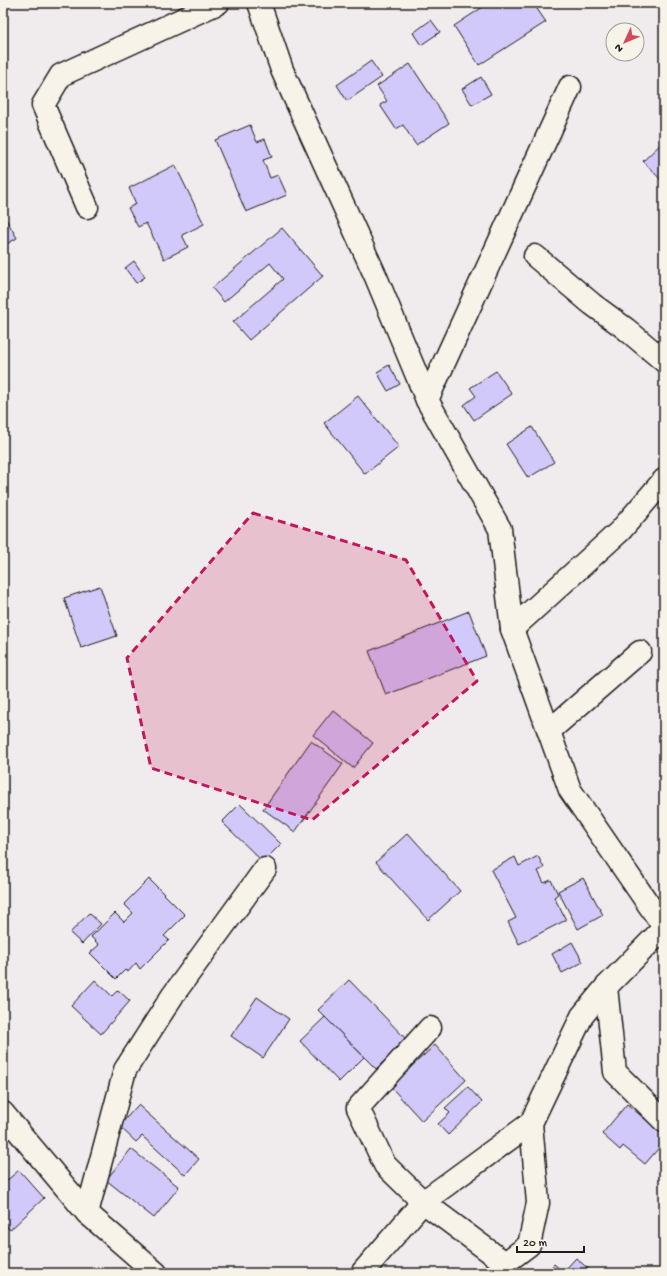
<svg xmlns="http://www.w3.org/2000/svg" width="667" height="1276" font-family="'Gochi Hand',sans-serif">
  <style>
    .building { fill: #d2c9fb; stroke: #1c1c1c }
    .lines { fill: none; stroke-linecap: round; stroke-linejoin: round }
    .minor-casing { stroke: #1c1c1c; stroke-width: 25 }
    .minor { stroke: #f7f3e8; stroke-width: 22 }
    .marked { fill: #c2185b; fill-opacity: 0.2; stroke: #c2185b; stroke-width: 3; stroke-dasharray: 8 5; stroke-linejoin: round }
  </style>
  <rect width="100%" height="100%" fill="#f0ebec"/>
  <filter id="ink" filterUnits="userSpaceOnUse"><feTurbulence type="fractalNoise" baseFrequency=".025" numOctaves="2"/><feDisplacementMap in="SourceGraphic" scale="8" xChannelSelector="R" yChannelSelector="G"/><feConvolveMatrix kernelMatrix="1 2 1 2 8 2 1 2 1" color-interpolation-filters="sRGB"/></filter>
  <g filter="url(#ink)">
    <g class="building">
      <path d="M489 3H533L546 22 479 65 454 26Z"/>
      <path d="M431 20 440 32 421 45 413 33Z"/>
      <path d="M371 61 382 77 347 101 337 85Z"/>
      <path d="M410 64 449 123 416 145 403 125 396 129 380 105 387 101 377 86Z"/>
      <path d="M481 77 491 94 472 105 462 89Z"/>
      <path d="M250 125 257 142 265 139 272 157 263 160 270 178 278 175 287 195 246 212 215 140Z"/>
      <path d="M664 141V183L643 161Z"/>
      <path d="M175 165 204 224 182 235 188 247 164 259 146 223 138 227 128 208 136 204 129 188Z"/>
      <path d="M3 214 17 238 3 246Z"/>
      <path d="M282 228 323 276 249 340 233 322 283 279 270 263 224 302 212 288Z"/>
      <path d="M134 261 145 277 136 283 125 268Z"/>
      <path d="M389 365 400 384 388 391 377 372Z"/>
      <path d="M496 371 512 394 474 420 464 405 476 396 470 388Z"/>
      <path d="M358 396 399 447 365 474 324 423Z"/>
      <path d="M532 427 554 462 528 478 506 444Z"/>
      <path d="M100 586 117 636 81 648 64 598Z"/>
      <path d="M469 611 486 656 386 695 369 651Z"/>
      <path d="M333 710 373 743 353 768 313 735Z"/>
      <path d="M311 741 343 764 295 832 263 809Z"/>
      <path d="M240 804 281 844 263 862 222 822Z"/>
      <path d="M408 833 460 891 428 920 376 862Z"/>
      <path d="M538 856 544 868 538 871 544 883 551 880 558 894 554 897 566 920 519 944 508 922 516 918 491 870 515 857 519 866Z"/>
      <path d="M583 878 603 915 578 929 558 891Z"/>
      <path d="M149 879 185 915 164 936 169 940 140 969 136 963 128 972 125 970 116 979 90 953 99 945 91 937 115 913 124 922 133 913 124 904Z"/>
      <path d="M89 913 101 924 82 944 70 933Z"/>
      <path d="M572 942 583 962 562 973 552 954Z"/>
      <path d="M95 980 112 996 118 990 130 1001 101 1034 71 1006Z"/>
      <path d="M349 980 406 1039 376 1069 318 1010Z"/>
      <path d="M257 997 289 1019 263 1058 231 1036Z"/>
      <path d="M325 1017 364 1057 339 1082 300 1041Z"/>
      <path d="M435 1045 466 1080 422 1121 390 1086Z"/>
      <path d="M468 1087 482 1102 448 1135 438 1124 450 1113 445 1108Z"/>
      <path d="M627 1104 664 1135V1142L645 1164 623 1146 620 1150 602 1134Z"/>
      <path d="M138 1105 199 1159 185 1175 142 1136 136 1142 119 1126Z"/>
      <path d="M131 1149 179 1187 154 1218 106 1180Z"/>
      <path d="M19 1170 44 1198 10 1230 3 1222V1184Z"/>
      <path d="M576 1258 593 1273H546L554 1264 563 1272Z"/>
    </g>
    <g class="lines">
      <defs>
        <g id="minor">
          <path d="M259 3 282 70 376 277 427 400 500 529 512 629 570 790 664 927"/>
          <path d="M87 207 43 105 61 75 218 3"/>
          <path d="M535 256 592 304 626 329 664 361"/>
          <path d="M427 400 570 87"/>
          <path d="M512 629 620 531 664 480"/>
          <path d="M549 731 640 652"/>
          <path d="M606 987 615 1072 664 1121"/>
          <path d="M430 1028 358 1108 385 1165 423 1202 505 1263 529 1245 538 1203 531 1123"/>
          <path d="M3 1113 87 1213 156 1273"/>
          <path d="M87 1213 125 1070 173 995 265 869"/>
          <path d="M362 1273 423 1202 531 1123 582 1016 606 987 664 928"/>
        </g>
      </defs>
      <use href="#minor" class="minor-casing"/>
      <use href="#minor" class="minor"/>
    </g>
  </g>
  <path class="marked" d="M253 513 406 560 477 681 312 820 151 768 127 658Z"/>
  <rect width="667" height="1276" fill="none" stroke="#f7f3e8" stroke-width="16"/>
  <rect x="8" y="8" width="651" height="1260" fill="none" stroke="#1c1c1c" stroke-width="1.5" filter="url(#ink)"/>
  <g transform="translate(625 42) rotate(226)"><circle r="19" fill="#f7f3e8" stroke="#9f9d96"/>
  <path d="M0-3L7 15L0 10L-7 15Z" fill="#d1495b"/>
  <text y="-6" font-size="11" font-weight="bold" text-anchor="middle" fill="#1c1c1c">N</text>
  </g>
  <path d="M517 1246v6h67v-6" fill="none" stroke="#1c1c1c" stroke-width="2"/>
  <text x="523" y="1246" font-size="12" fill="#1c1c1c" stroke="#f7f3e8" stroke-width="3" paint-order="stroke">20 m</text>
</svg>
